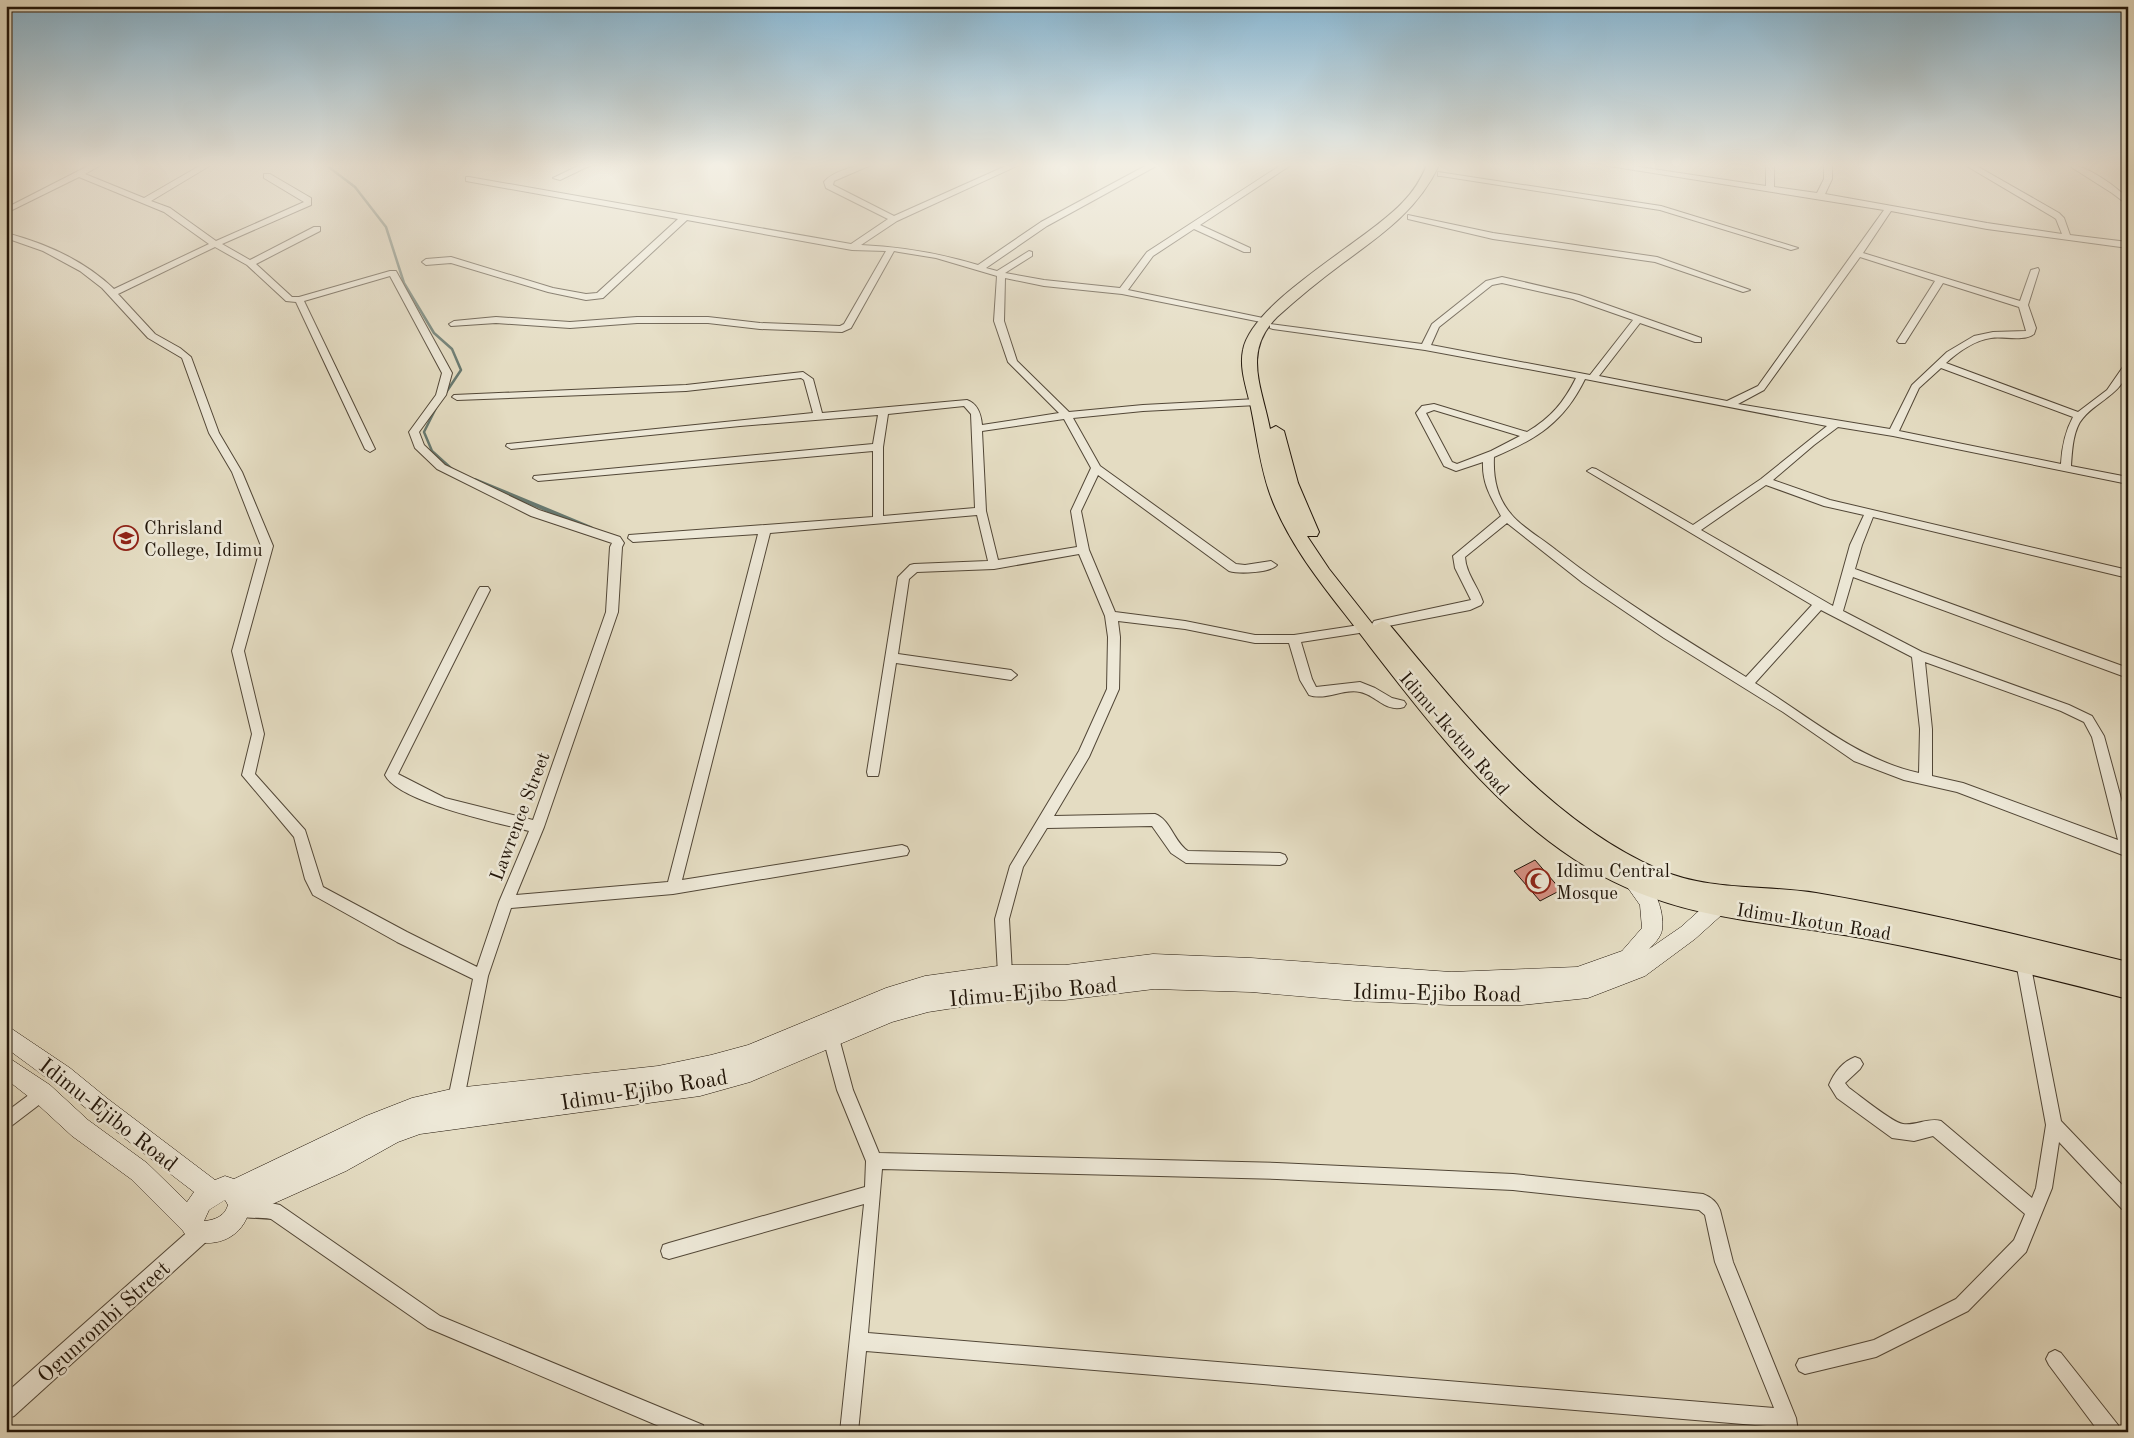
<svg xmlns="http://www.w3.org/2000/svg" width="2134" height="1438" font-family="'Old Standard TT',serif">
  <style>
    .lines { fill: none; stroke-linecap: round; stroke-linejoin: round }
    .stream-far1 { stroke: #677970; stroke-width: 2.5 }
    .stream { stroke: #677970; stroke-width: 4 }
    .building { fill: #d69184; stroke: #211509 }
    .minor-casing { stroke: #524737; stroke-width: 2 }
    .tertiary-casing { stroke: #524737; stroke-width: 2 }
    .secondary-casing { stroke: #211509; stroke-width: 1 }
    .primary-casing { stroke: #211509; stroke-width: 2 }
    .minor { fill: #ede8d7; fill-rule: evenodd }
    .tertiary { fill: #ede8d7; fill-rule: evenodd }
    .secondary { fill: #ede8d7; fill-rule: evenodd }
    .primary { fill: #e4dcc2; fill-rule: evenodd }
    .labels { text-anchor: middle; stroke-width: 5; stroke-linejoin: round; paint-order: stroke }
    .poi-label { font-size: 19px; fill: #211509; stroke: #ede8d7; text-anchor: start }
    .street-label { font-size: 19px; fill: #211509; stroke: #ede8d7 }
    .near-street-label { font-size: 22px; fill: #211509; stroke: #ede8d7 }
  </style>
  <rect width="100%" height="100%" fill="#e4dcc2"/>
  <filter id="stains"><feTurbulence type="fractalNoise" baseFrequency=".004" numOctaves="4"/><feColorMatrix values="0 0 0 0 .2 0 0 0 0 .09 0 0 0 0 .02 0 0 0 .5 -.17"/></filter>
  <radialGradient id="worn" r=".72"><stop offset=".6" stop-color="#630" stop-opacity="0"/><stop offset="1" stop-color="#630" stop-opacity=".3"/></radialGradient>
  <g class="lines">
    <g class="stream-far1">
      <path d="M326 165 355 187 386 227 404 283 434 333 452 349 461 370 445 394"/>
      <path d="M438 404 424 432 432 451 453 470"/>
    </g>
    <path class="stream" d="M475 480 591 528"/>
  </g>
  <path class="building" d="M1535 860 1561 890 1540 901 1514 871Z"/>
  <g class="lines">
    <defs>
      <g id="minor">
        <path d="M90 165H101L85 174 144 198 201 165H211L151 201 170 208 216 241 304 202 264 178V174H270L311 198V205L222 244 250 260 314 227H320V231L256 264 292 297H299L390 271H396L452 373 446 395 419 432 424 445 445 465 539 510 620 537 624 543 622 547 618 612 544 827 516 895 668 882 758 534 633 542 628 538 629 535 873 517V451L538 481 533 478 534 476 873 444 878 415 740 426 511 449 506 446 507 444 813 413 804 380 801 378 686 391 457 400 452 397 454 395 686 385 803 372 813 379 822 413 967 400C978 404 981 414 982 425L1059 413 1008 362 994 321 997 276 936 258 899 252 894 251 851 328 842 332 760 329 708 323H637L570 328 496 323 451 326 449 324 454 321 496 317 570 322 637 317H708L760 323 840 326 844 324 886 251 852 250 687 220 603 298 586 300 548 292 451 263 426 265 422 262 426 259 451 257 553 288 586 294 597 293 678 219 466 181V177H469L851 244 888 219 826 188 824 182C833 171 856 165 871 165L834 181 833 185 894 216 1008 165H1019L897 221 861 245C903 247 938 253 978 265L1041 222 1147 165H1158L1047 226 986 268 997 271 1029 251 1032 252V256L1005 273 1044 280 1120 288 1147 252 1281 165H1291L1200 225 1250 248V252H1244L1194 229 1153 256 1128 290 1263 318 1266 319V323L1122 294 1044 286 1005 278 1004 321 1017 361 1069 412 1143 405 1257 399 1262 402 1257 405 1143 411 1073 418 1100 466 1236 564 1245 565 1271 561 1277 565C1270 573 1239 574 1229 571L1098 475 1081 511 1089 550 1115 612 1185 621 1255 635H1294L1366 624 1370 625 1372 628 1366 632 1301 642 1312 679 1316 687 1360 682 1375 688 1392 698 1404 701 1406 704 1404 707C1386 713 1376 695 1360 692 1344 688 1325 701 1309 695L1300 680 1289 643H1255L1185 629 1118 621 1120 637 1119 689 1089 757 1054 816 1155 814C1171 820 1174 842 1188 851L1280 853 1285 855 1287 859 1285 863 1280 865 1186 863 1171 853 1152 826 1047 828 1023 867 1009 919 1012 974 1010 979 1005 981 1000 979 998 974 995 919 1010 866 1079 751 1107 689 1108 637 1105 616 1079 554 994 569 917 572 909 579 898 654 1011 670 1017 675 1011 680 896 663 879 772 878 776H868L867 772 898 577 910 565 914 564 988 561 977 515 770 533 682 880 902 845 907 847 909 851 907 855 673 894 511 908 488 976 464 1099 462 1104 456 1107 450 1104 448 1099 473 979 397 942 313 895 305 879 294 837 242 775 252 734 232 651 261 546 232 472 209 433 182 358 148 338 102 288 80 271 43 251 6 238V233C45 243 85 261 114 289L209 244 164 212 79 177 6 213V208ZM215 247 247 265 286 301 296 302 365 449 370 452 375 449 304 301 390 276 442 373 436 395 409 432 415 448 437 469 531 516 612 543 610 547 606 612 533 820 445 798 398 774 490 590 488 587H480L478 590 385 775C398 802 498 823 529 831L499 902 477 967 407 932 323 887 305 830 255 774 264 734 244 651 273 546 242 472 219 433 191 357 180 348 155 334 118 294ZM964 406 971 414 975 508 883 516V447L888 414ZM1064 419 1091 468 1071 511 1077 547 998 560 986 511 982 431Z"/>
        <path d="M580 165H591L560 180 553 178Z"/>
        <path d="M1603 165H1626L1766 186V165H1774V187L1817 193 1824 179V165H1832V179L1825 194 1987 223 2062 234 2056 219 2053 217 1965 165H1975L2059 213 2064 218 2070 235 2128 242V248L1987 229 1891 211 1863 253 2020 301 2031 270 2038 268 2039 270 2028 305 2036 328 2034 334C2023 342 2004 336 1991 338 1975 340 1958 352 1946 363L2078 412 2107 390 2125 364 2128 363C2128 392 2099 399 2083 418 2073 429 2072 451 2071 466L2128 477V484L1893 436 1838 427 1814 445 1773 480 1830 500 2128 570V578L1873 517 1862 545 1855 569 2128 668V678L1853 577 1843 611 1922 652 2069 705 2092 716 2104 736 2128 824V857L1957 792 1904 780 1854 761 1783 712 1664 638 1583 583 1507 523 1465 557C1466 574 1478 586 1483 602L1481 605 1470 610 1378 628 1374 627 1372 624 1374 621 1378 620 1471 600 1455 568 1453 556 1501 516C1491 497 1482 484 1483 462L1456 471 1444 466 1416 413 1422 406 1434 404 1527 432C1551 418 1564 402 1576 378L1425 350 1273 329 1270 328V324L1422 344 1432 324 1486 281 1502 277 1579 295 1701 338V342H1695L1640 323 1599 376 1727 401 1758 386 1884 210ZM1860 257 1935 281 1897 341 1899 343H1905L1943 283 2019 307 2026 331 1993 332 1974 336 1947 352 1912 385 1890 429 1738 404 1764 390ZM1502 283 1573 299 1633 320 1590 375 1431 345 1439 327 1492 285ZM1941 368 2073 417C2065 432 2062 447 2061 464L1899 431 1919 388ZM1585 379 1827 426 1761 479 1693 525 1596 469 1592 468 1587 471 1812 605 1746 677C1681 637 1616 597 1556 550 1543 539 1521 527 1511 514 1497 498 1493 478 1494 457 1537 439 1564 422 1585 379ZM1434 410 1520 436 1491 451 1457 464 1452 462 1426 413ZM1766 485 1824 506 1864 515 1850 545 1833 606 1701 530ZM1821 610 1912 657 1920 729 1919 773C1858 760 1807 715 1755 683ZM1925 662 2061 711 2084 722 2092 737 2118 840 1963 783 1932 776V729Z"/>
        <path d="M2068 165C2088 165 2113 185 2128 198V205L2112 193Z"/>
        <path d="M1438 172 1661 206 1798 248 1791 250 1660 210 1441 176H1438Z"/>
        <path d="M1408 215 1493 233 1657 257 1750 290 1743 292 1655 262 1493 239 1408 219Z"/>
        <path d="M2023 955 2028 957 2030 962 2061 1121 2128 1191V1211L2122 1209 2059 1142 2052 1188 2026 1252 1968 1311 1876 1357 1805 1374 1799 1371 1796 1365 1799 1359 1874 1340 1956 1299 2014 1240 2025 1214 1933 1136 1914 1141 1892 1138 1837 1098 1829 1085C1834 1073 1842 1062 1855 1057L1860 1059 1863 1064 1860 1069 1845 1083 1849 1088C1859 1095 1893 1123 1903 1124 1916 1126 1929 1117 1941 1121L2032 1198 2036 1188 2046 1125 2016 962 2018 957Z"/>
        <path d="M831 1031 836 1033 839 1038 853 1090 879 1153 1277 1163 1513 1174 1703 1194C1711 1197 1717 1202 1720 1210L1733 1262 1796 1418 1798 1432H1780L1779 1427 866 1351 858 1432H840L864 1204 669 1259 663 1257 661 1251 663 1245 669 1243 865 1187 866 1161 837 1090 823 1038 826 1033ZM882 1169 1277 1179 1513 1190 1699 1210 1705 1215 1715 1262 1774 1408 868 1333Z"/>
        <path d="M42 1085 48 1088 50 1093 48 1098 6 1130V1112Z"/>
        <path d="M257 1200 280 1205 440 1316 703 1425 705 1432H673L428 1328 271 1219C261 1217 248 1219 240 1216L238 1210 240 1204Z"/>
        <path d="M2055 1350 2061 1353 2118 1425 2120 1432H2099L2049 1365 2046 1359 2049 1353Z"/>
      </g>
      <path id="tertiary" d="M200 1224 207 1227 210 1234 207 1241 14 1416 6 1419V1393L193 1227Z"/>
      <path id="secondary" d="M1633 873C1653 880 1665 909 1662 930 1661 937 1654 944 1649 949L1681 927 1711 900 1718 897 1725 900 1728 906 1725 912 1695 939 1645 976 1588 998 1522 1005H1450L1356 1001 1251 992 1154 989 1065 1000H1006L928 1012 892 1022 750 1082 700 1096 420 1134 398 1142 346 1171 248 1215C239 1240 212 1249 188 1239L183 1231 131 1179 72 1136 34 1101 6 1079V1056L50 1085 88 1120 147 1163 187 1202 194 1192C131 1144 70 1094 6 1048V1025L70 1068 108 1099 215 1180 225 1176 234 1179 366 1116 412 1098 456 1088 658 1066 711 1055 748 1045 886 988 925 976 1005 965H1065L1153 954 1251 958 1451 972 1577 967 1622 951 1642 928 1640 905 1623 881 1626 875ZM225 1200 228 1205C225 1216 215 1220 204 1221L209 1210Z"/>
      <path id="primary" d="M1427 165H1439C1418 210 1381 235 1343 263 1320 280 1298 298 1277 317 1242 352 1262 387 1270 429L1276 426 1284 431 1298 483 1319 532 1317 536H1307L1329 569 1374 626 1382 621 1388 623C1466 716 1546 820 1660 870 1709 891 1765 885 1816 893 1921 911 2024 936 2128 962V999C2040 976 1952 955 1862 938 1757 919 1668 921 1574 859 1480 797 1412 700 1344 613 1315 576 1286 538 1270 494 1260 466 1257 437 1251 408 1247 389 1239 369 1243 350 1252 301 1367 241 1403 202 1414 191 1421 179 1427 165Z"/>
    </defs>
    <use href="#minor" class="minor-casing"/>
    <use href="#tertiary" class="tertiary-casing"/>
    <use href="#secondary" class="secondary-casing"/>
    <use href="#primary" class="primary-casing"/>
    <use href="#minor" class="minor"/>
    <use href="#tertiary" class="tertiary"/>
    <use href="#secondary" class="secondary"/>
    <use href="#primary" class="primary"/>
  </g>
  <linearGradient id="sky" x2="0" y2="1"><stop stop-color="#87b7d4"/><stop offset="0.45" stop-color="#f3efe4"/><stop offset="1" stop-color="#f3efe4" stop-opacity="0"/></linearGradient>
  <rect width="2134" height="367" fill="url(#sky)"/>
  <defs>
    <symbol id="school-ring" viewBox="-11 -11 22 22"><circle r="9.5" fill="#ede8d7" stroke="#8f2418" stroke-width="1.5"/><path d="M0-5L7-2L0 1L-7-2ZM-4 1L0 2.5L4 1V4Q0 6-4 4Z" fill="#8f2418"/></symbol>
    <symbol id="mosque-ring" viewBox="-11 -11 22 22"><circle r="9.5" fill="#ede8d7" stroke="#8f2418" stroke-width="1.5"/><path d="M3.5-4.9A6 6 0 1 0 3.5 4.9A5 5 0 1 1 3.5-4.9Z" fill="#8f2418"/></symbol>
  </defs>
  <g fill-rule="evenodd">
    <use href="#school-ring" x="112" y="524" width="28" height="28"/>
    <use href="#mosque-ring" x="1524" y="867" width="28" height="28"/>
  </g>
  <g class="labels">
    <g class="poi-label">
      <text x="144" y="534">Chrisland<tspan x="144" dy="22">College, Idimu</tspan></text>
      <text x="1556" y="877">Idimu Central<tspan x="1556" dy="22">Mosque</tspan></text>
    </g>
    <g class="street-label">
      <text transform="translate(1455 733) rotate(49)" y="7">Idimu-Ikotun Road</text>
      <text transform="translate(519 816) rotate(-69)" y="7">Lawrence Street</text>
      <text transform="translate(1814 921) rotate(9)" y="7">Idimu-Ikotun Road</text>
    </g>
    <g class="near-street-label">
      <text transform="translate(1033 991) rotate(-5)" y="8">Idimu-Ejibo Road</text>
      <text transform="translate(1437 992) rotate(1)" y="8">Idimu-Ejibo Road</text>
      <text transform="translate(644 1089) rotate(-9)" y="8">Idimu-Ejibo Road</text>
      <text transform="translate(109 1114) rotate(38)" y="8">Idimu-Ejibo Road</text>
      <text transform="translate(103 1321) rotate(-42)" y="8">Ogunrombi Street</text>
    </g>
  </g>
  <rect width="2134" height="1438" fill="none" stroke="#e4dcc2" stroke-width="25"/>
  <rect x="8" y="8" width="2119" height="1423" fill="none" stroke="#211509" stroke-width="2.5"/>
  <rect x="12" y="12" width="2109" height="1413" fill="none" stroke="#211509"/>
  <rect width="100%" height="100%" filter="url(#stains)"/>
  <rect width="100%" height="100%" fill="url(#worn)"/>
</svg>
